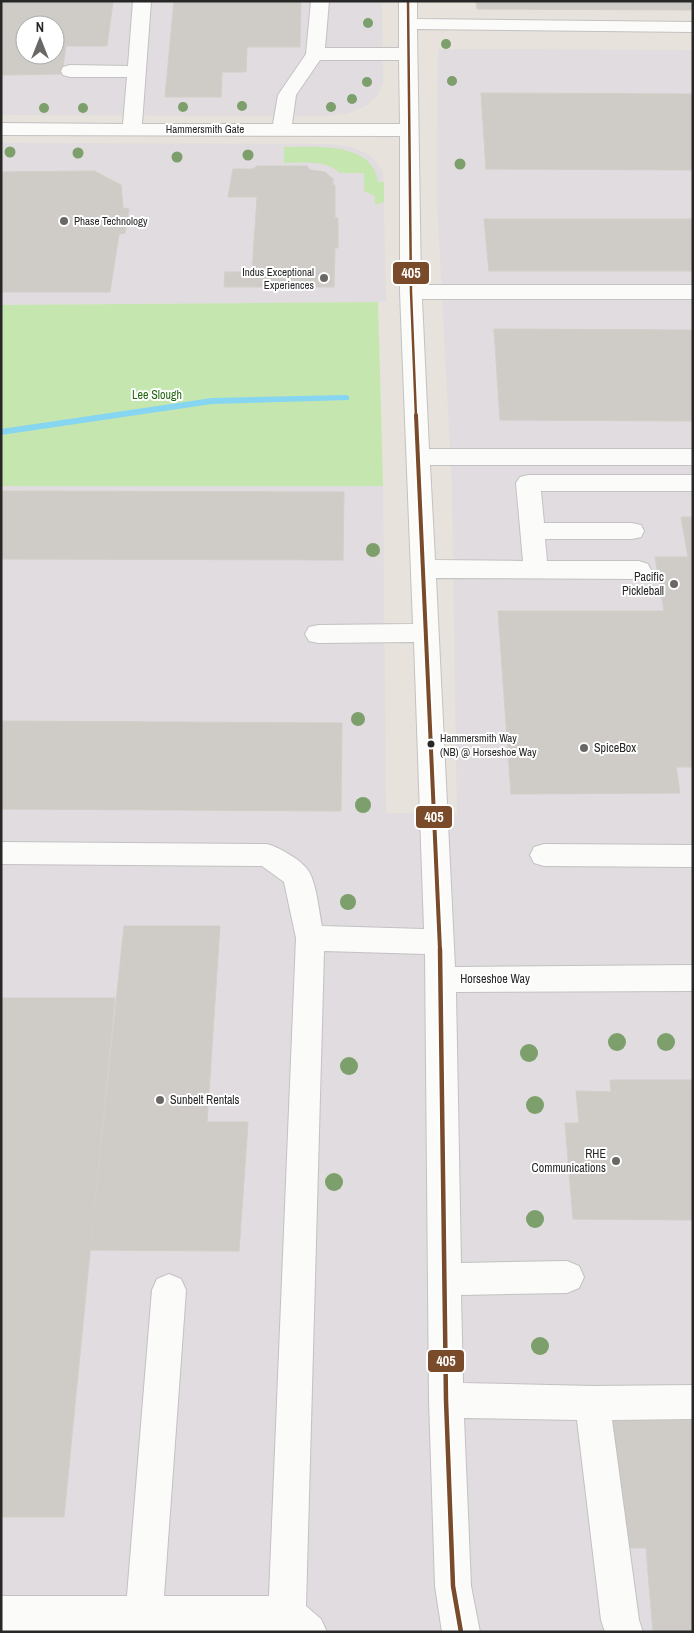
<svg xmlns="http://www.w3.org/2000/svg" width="694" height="1633" font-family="'Archivo Narrow',sans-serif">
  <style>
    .industrial { fill: #e0dcdf; fill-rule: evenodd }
    .green { fill: #c6e6b0 }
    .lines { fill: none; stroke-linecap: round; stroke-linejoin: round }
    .stream { fill: #86d5f1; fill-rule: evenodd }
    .building { fill: #cfccc7; stroke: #d2cec8; fill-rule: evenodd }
    .minor-casing { stroke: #c3c2c2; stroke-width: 2 }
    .minor { fill: #fbfbfa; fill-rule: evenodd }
    .bus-1-far2-casing { stroke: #fff; stroke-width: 5 }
    .bus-1-far1-casing { stroke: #fff; stroke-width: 8 }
    .bus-1-casing { stroke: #fff; stroke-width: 8 }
    .bus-1-far2 { stroke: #7a4b2a; stroke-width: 2.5 }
    .bus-1-far1 { stroke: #7a4b2a; stroke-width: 4 }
    .bus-1 { stroke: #7a4b2a; stroke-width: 4.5 }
    .tree { fill: #7c9f6c }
    .poi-dot { fill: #6a6866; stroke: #fff; stroke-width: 2 }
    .bus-dot { fill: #272727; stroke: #fff; stroke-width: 2 }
    .labels { text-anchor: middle; stroke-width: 4; stroke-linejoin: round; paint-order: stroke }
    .far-street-label { font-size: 11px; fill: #272727; stroke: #fff }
    .far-poi-label { font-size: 11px; fill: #272727; stroke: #fff; text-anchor: start }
    .bus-label { font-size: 11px; fill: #272727; stroke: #fff; text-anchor: start }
    .park-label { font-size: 12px; fill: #246912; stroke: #fff }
    .poi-label { font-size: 12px; fill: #272727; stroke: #fff; text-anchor: end }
    .street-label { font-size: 12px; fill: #272727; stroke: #fff }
    .line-badge { stroke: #fff; stroke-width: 2 }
    .badge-label { font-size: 14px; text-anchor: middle; font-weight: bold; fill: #fff }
  </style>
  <rect width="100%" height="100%" fill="#e7e2db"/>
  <g class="industrial">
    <path d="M1 1H382L383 83 378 95 366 106 349 113 326 116 1 115ZM25 25H55V55H25Z"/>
    <path d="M438 49 693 50V1632H1V486H383L386 813 457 814 452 486 437 198Z"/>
    <path d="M1 143 326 144 351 147 363 152 373 158 383 172 386 302 1 305Z"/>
  </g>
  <g class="green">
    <path d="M284 147C314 147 373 141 378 182H384V202L375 205V196L364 191V173H340C325 159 303 163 284 163Z"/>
    <path d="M378 302 383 486H1V305Z"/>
  </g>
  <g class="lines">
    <path class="stream" d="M346 395 349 396V400L212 404 1 435V429L212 398Z"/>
  </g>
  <g class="building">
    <path d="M1 1H113L107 46H66L62 74 1 75ZM25 25H55V55H25Z"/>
    <path d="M174 1H301L300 47H247L246 72H222L221 97H165Z"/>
    <path d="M476 1H693V10L477 9Z"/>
    <path d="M481 93 693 94V170L486 169Z"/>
    <path d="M257 166H307L310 170 325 172 333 179V185H335V218H338V248H335L334 287H224L225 272H252L257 197H228L233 169H253Z"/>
    <path d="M94 171 121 185 123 208 129 209 125 233 119 234 110 292H1V172Z"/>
    <path d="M484 219H693V271H489Z"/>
    <path d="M494 329 693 330V421L500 420Z"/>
    <path d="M1 491 344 492 343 560 1 559Z"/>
    <path d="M681 517H693V767H676L680 793 511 794 498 611H664L655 557H688Z"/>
    <path d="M1 721 342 723 341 811 1 809Z"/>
    <path d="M124 926H220L207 1122H248L239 1251 90 1250Z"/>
    <path d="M1 998H115L64 1517H1Z"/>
    <path d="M610 1080H693V1220L573 1219 565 1123H579L576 1091 611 1092Z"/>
    <path d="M611 1414 693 1415V1632H653L646 1548H622Z"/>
  </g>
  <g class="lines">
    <defs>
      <g id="minor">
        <path d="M133 1H151L142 124H273L278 95 306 54 311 1H329L325 48H399V1H417V19L693 22V32L417 29 421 285H693V299H422L429 449H693V465H430L435 560 523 561 516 483 520 477 528 475H693V491H541L544 523H632L641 525 644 531 641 537 632 539H545L547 561H639L648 564 651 570 648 576 639 579 436 578 455 967 693 965V991L456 992 461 1263 567 1261 579 1266 584 1277 579 1288 567 1293 461 1295 463 1383 592 1386 693 1385V1419L612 1420 639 1620 643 1632H605L601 1620 577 1420 464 1418 471 1586 480 1632H442L435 1586 429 1400 425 954 324 951 306 1606 321 1619 327 1632H1V1596H127L152 1290 157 1279 169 1274 181 1279 186 1290 164 1596H269L296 938 284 882 262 866 1 864V842L267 844C278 847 300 859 307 869 316 879 319 912 322 926L424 929 414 642 318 643 309 641 305 634 309 627 318 625 413 624 400 292V136L1 135V123L123 124 127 77H70L63 75 61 71 63 67 70 65 128 66ZM320 60H399L400 124H292L296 95Z"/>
        <path d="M544 844 693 845V867L544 866 534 863 530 855 534 847Z"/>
      </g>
    </defs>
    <use href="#minor" class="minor-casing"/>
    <use href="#minor" class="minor"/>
    <defs>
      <path id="bus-1-far2" d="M408 1 411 292 416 417"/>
      <path id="bus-1-far1" d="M416 415 440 950"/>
      <path id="bus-1" d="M440 949 446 1400 453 1586 461 1632"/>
    </defs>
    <use href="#bus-1-far2" class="bus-1-far2-casing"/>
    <use href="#bus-1-far1" class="bus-1-far1-casing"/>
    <use href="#bus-1" class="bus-1-casing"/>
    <use href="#bus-1-far2" class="bus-1-far2"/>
    <use href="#bus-1-far1" class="bus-1-far1"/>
    <use href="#bus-1" class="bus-1"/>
  </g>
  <g class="tree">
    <circle cx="368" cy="23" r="5"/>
    <circle cx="446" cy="44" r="5"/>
    <circle cx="452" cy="81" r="5"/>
    <circle cx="367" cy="82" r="5"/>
    <circle cx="352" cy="99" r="5"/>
    <circle cx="242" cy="106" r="5"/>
    <circle cx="183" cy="107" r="5"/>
    <circle cx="331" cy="107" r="5"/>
    <circle cx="44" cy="108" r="5"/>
    <circle cx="83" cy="108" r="5"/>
    <circle cx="10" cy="152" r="5.5"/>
    <circle cx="78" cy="153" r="5.5"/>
    <circle cx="248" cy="155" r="5.5"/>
    <circle cx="177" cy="157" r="5.5"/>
    <circle cx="460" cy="164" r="5.5"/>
    <circle cx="373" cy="550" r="7"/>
    <circle cx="358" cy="719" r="7"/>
    <circle cx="363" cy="805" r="8"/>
    <circle cx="348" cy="902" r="8"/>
    <circle cx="617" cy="1042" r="9"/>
    <circle cx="666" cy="1042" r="9"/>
    <circle cx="529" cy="1053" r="9"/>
    <circle cx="349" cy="1066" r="9"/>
    <circle cx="535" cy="1105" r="9"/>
    <circle cx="334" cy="1182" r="9"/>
    <circle cx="535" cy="1219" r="9"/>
    <circle cx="540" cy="1346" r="9"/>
  </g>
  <g class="poi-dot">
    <circle cx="64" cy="221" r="5"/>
    <circle cx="324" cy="278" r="5"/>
    <circle cx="674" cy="584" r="5"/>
    <circle cx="584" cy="748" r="5"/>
    <circle cx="160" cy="1100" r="5"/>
    <circle cx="616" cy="1161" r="5"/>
  </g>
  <circle class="bus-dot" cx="431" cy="744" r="4.5"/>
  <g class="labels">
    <g class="far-street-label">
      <text x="205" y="133">Hammersmith Gate</text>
    </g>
    <g class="far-poi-label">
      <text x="74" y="225">Phase Technology</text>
      <text x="314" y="276" text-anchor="end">Indus Exceptional<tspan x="314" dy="13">Experiences</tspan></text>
    </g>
    <g class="bus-label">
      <text x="440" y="742">Hammersmith Way<tspan x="440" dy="14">(NB) @ Horseshoe Way</tspan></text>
    </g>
    <g class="park-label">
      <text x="157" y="399">Lee Slough</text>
    </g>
    <g class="poi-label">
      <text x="664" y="581">Pacific<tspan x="664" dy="14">Pickleball</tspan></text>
      <text x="594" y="752" text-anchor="start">SpiceBox</text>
      <text x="170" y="1104" text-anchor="start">Sunbelt Rentals</text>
      <text x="606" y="1158">RHE<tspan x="606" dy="14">Communications</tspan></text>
    </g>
    <g class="street-label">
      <text x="495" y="983">Horseshoe Way</text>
    </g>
  </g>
  <g class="line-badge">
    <rect x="392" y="261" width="38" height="24" rx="5" fill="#7a4b2a"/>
    <rect x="415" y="805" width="38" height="24" rx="5" fill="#7a4b2a"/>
    <rect x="427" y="1349" width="38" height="24" rx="5" fill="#7a4b2a"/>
  </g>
  <g class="badge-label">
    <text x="411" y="278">405</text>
    <text x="434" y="822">405</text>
    <text x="446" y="1366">405</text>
  </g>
  <rect width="694" height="1633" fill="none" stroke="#272727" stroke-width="5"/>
  <g transform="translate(40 40)"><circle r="24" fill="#ffffff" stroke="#a9a9a9"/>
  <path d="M0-4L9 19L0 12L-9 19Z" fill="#6a6866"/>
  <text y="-8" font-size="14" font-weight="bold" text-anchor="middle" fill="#272727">N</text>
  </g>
</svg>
